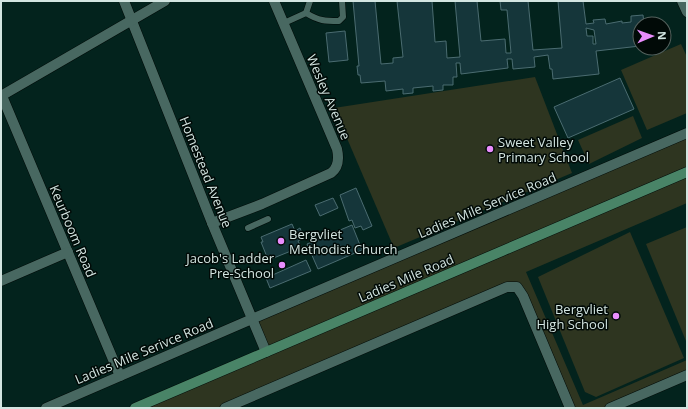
<svg xmlns="http://www.w3.org/2000/svg" width="688" height="409" font-family="'Open Sans',sans-serif">
  <style>
    .green { fill: #2e3520 }
    .building { fill: #15363a; stroke: #4b6c71; fill-rule: evenodd }
    .lines { fill: none; stroke-linecap: round; stroke-linejoin: round }
    .service-casing { stroke: #000b08; stroke-width: 7 }
    .minor-casing { stroke: #000b08; stroke-width: 11 }
    .secondary-casing { stroke: #000b08; stroke-width: 11 }
    .service { stroke: #486861; stroke-width: 6 }
    .minor { stroke: #486861; stroke-width: 10 }
    .secondary { stroke: #498467; stroke-width: 10 }
    .poi-dot { fill: #ea8dfd; stroke: #010a07; stroke-width: 1.5 }
    .labels { text-anchor: middle; stroke-width: 3; stroke-linejoin: round; paint-order: stroke }
    .street-label { font-size: 13px; fill: #d3e5e1; stroke: #010a07 }
    .poi-label { font-size: 13px; fill: #d3e5e1; stroke: #010a07; text-anchor: start }
  </style>
  <rect width="100%" height="100%" fill="#03231d"/>
  <g class="green">
    <path d="M681 44 687 57V113L647 130 621 70Z"/>
    <path d="M535 77 572 173 394 248 334 108Z"/>
    <path d="M633 116 642 138 589 164 578 140Z"/>
    <path d="M687 133V203L526 272 583 405 687 360V375L610 408H570L517 287 225 408H135L266 352 252 319Z"/>
    <path d="M687 227V341H686L646 244Z"/>
    <path d="M630 232 684 358 596 397 585 392 538 277Z"/>
  </g>
  <g class="building">
    <path d="M353 1H375L381 64 393 63V58L403 57 397 1H432L435 42 446 41 447 58 460 57 455 1H477L481 41 505 39 506 53H511L507 10H501L500 1H528L533 50 562 48 558 1H583L586 24 594 23 593 20 605 19 606 24 622 21V23L631 22V16L643 15 644 24H640V46L596 51 599 74 553 79 552 69H550L548 55 534 57 535 67 513 69 512 59H507L508 68 461 74 460 63H456L457 77H453V85H443V90L433 91V86L413 88V93L403 94V89L386 91 385 81 361 83 360 75H358L357 66H359ZM586 28 594 30 596 44H593V36H587Z"/>
    <path d="M345 31 348 60 329 62 326 33Z"/>
    <path d="M620 78 634 109 568 138 554 107Z"/>
    <path d="M356 188 372 226 363 230 361 226 355 228 352 220 349 221 340 195Z"/>
    <path d="M333 198 338 208 320 216 315 205Z"/>
    <path d="M292 224 295 231 300 228 304 238 298 241 301 247 271 259 270 255 267 257 261 242H263L261 237Z"/>
    <path d="M352 225 362 250 318 269 307 244Z"/>
    <path d="M306 260 311 271 270 288 266 278Z"/>
  </g>
  <g class="lines">
    <defs>
      <g id="service">
        <path d="M306 13C319 21 325 21 339 21L343 17 342 1"/>
        <path d="M306 13 310 1"/>
        <path d="M284 23 306 13"/>
        <path d="M248 228 268 219"/>
      </g>
      <g id="minor">
        <path d="M124 1 212 223 266 352"/>
        <path d="M682 1 687 12"/>
        <path d="M1 96 165 1"/>
        <path d="M2 96 120 376"/>
        <path d="M212 223 262 204 331 173C339 167 339 158 337 149L274 1"/>
        <path d="M1 281 68 252"/>
        <path d="M46 408 252 319 687 133"/>
        <path d="M225 408 507 287H517L523 296 570 408"/>
        <path d="M610 408 687 375"/>
      </g>
      <path id="secondary" d="M135 408 687 172"/>
    </defs>
    <use href="#service" class="service-casing"/>
    <use href="#minor" class="minor-casing"/>
    <use href="#secondary" class="secondary-casing"/>
    <use href="#service" class="service"/>
    <use href="#minor" class="minor"/>
    <use href="#secondary" class="secondary"/>
  </g>
  <g class="poi-dot">
    <circle cx="490" cy="149" r="4"/>
    <circle cx="281" cy="241" r="4"/>
    <circle cx="282" cy="265" r="4"/>
    <circle cx="616" cy="316" r="4"/>
  </g>
  <g class="labels">
    <g class="street-label">
      <text transform="translate(329 97) rotate(67)" y="5">Wesley Avenue</text>
      <text transform="translate(206 172) rotate(68)" y="5">Homestead Avenue</text>
      <text transform="translate(487 205) rotate(-23)" y="5">Ladies Mile Service Road</text>
      <text transform="translate(73 231) rotate(67)" y="5">Keurboom Road</text>
      <text transform="translate(406 278) rotate(-23)" y="5">Ladies Mile Road</text>
      <text transform="translate(144 351) rotate(-23)" y="5">Ladies Mile Serivce Road</text>
    </g>
    <g class="poi-label">
      <text x="498" y="147">Sweet Valley<tspan x="498" dy="15">Primary School</tspan></text>
      <text x="289" y="239">Bergvliet<tspan x="289" dy="15">Methodist Church</tspan></text>
      <text x="274" y="263" text-anchor="end">Jacob's Ladder<tspan x="274" dy="15">Pre-School</tspan></text>
      <text x="608" y="314" text-anchor="end">Bergvliet<tspan x="608" dy="15">High School</tspan></text>
    </g>
  </g>
  <rect width="688" height="409" fill="none" stroke="#d3e5e1" stroke-width="4"/>
  <g transform="translate(652 36) rotate(88)"><circle r="19" fill="#010a07" stroke="#55625e"/>
  <path d="M0-3L7 15L0 10L-7 15Z" fill="#ea8dfd"/>
  <text y="-6" font-size="11" font-weight="bold" text-anchor="middle" fill="#d3e5e1">N</text>
  </g>
</svg>
